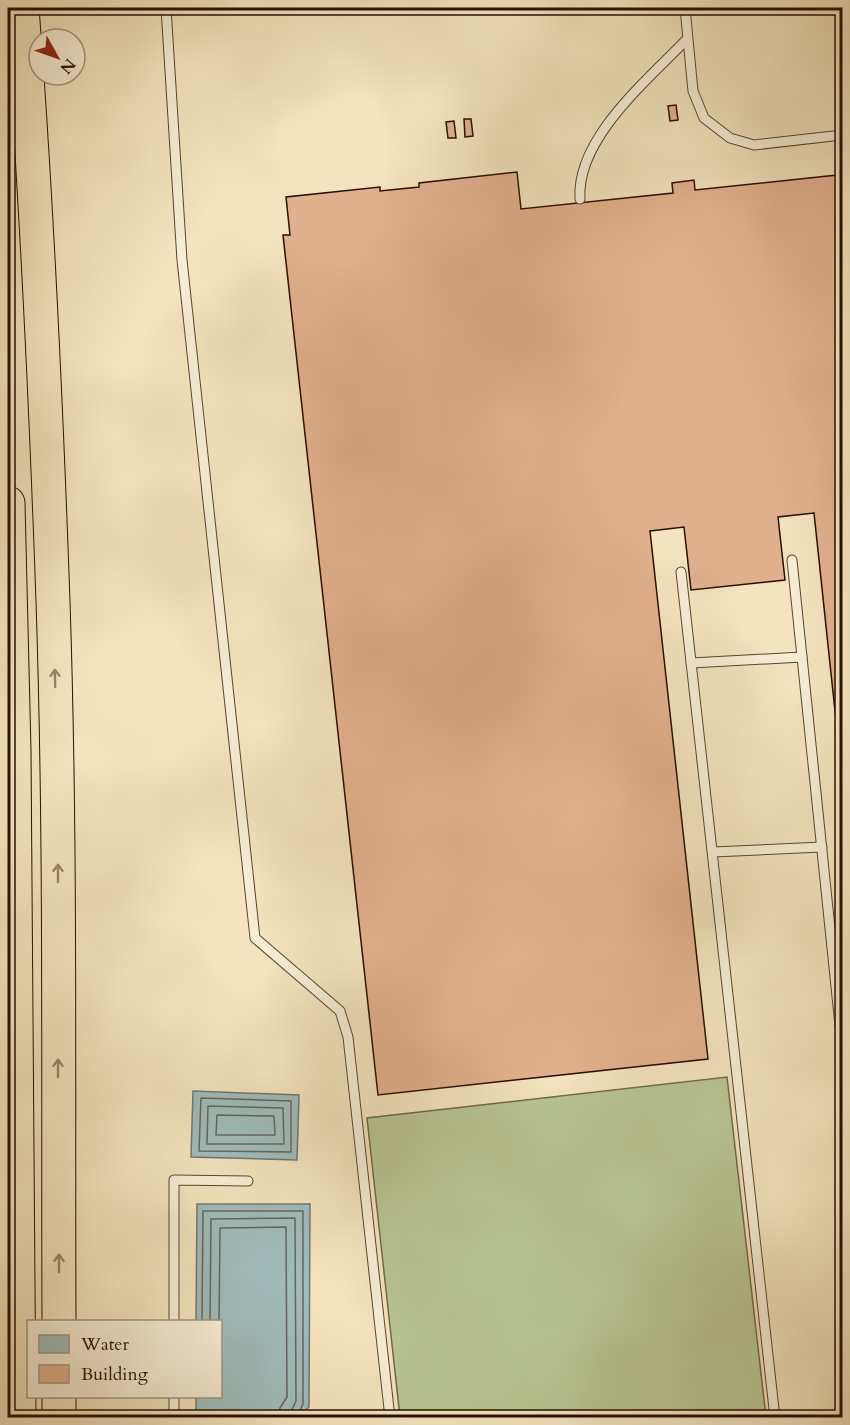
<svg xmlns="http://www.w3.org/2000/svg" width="850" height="1425" font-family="Cardo,serif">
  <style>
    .grass { fill: #b8c494; stroke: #70694a; stroke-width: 1.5 }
    .water { fill: #a0bcbb; stroke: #707670; stroke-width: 1.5 }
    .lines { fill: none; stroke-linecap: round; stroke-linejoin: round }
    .shore { stroke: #64655e; stroke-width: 1.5 }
    .building { fill: #e1b08e; stroke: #280e00; stroke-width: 1.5 }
    .lane-casing { stroke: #5b4330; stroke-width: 11 }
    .highway-casing { stroke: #280e00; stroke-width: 35 }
    .lane { stroke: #f7edd5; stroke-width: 9 }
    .highway { stroke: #f3e3be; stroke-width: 33 }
    .oneway { stroke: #988368 }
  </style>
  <rect width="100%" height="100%" fill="#f3e3be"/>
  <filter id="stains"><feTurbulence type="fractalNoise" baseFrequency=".00333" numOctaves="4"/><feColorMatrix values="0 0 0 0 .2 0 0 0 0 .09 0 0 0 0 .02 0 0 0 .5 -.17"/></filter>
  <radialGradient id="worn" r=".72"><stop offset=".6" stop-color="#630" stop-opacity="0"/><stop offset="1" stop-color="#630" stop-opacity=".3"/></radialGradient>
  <path class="grass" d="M727 1077 766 1417H400L367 1118Z"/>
  <g class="water">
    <path d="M193 1091 299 1095 297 1160 191 1157Z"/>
    <path d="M197 1204H310L309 1407 299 1417H196V1397L220 1396V1322L196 1321Z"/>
  </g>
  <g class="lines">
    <g class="shore">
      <path d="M201 1098 291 1101V1152L199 1151Z"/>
      <path d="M208 1106 283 1108 284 1144H207Z"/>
      <path d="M217 1115 274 1116 275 1135H216Z"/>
      <path d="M202 1322 203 1211H303V1404L296 1418"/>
      <path d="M210 1322 211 1219 295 1218 296 1401 288 1418"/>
      <path d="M219 1322 220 1228 286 1227 287 1397 280 1408 279 1418"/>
    </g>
  </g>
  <g class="building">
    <path d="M676 105 678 120 670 121 668 106Z"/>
    <path d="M464 119H471L473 136 465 137Z"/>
    <path d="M454 121 456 138H448L446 122Z"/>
    <path d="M842 164V777L814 513 778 517 785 580 691 590 684 527 650 531 708 1059 378 1095 283 235H290L286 197 380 187V191L419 187V183L517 172 521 209 673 193 672 183 694 180 695 190 837 175 836 165Z"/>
  </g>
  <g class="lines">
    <defs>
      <g id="lane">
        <path d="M166 8 182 260 255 938 340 1011 348 1037 390 1418"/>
        <path d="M685 8 693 91 704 118 730 138 754 145 842 135"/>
        <path d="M580 199C576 138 649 79 687 39"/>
        <path d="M792 560 842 1045"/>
        <path d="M681 572 775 1418"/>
        <path d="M691 663 802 657"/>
        <path d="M713 852 822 847"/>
        <path d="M174 1322V1180L248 1181"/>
        <path d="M174 1396V1418"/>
      </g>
      <g id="highway">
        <path d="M22 8C37 205 46 403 53 601 61 841 58 1082 59 1322"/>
        <path d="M8 503 14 751 19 1418"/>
        <path d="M59 1396V1418"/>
      </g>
    </defs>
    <use href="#lane" class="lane-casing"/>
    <use href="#highway" class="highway-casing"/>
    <use href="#lane" class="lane"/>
    <use href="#highway" class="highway"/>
  </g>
  <defs><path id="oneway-shaft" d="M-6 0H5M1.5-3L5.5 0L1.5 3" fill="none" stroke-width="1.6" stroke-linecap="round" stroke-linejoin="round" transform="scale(1.5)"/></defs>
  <g class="oneway">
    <use href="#oneway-shaft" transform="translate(55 678) rotate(-91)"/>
    <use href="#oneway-shaft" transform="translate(58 873) rotate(-90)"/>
    <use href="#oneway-shaft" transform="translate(58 1068) rotate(-90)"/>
    <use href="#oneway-shaft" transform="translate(59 1263) rotate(-90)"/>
  </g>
  <rect width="850" height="1425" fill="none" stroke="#f3e3be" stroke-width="30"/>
  <rect x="9" y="9" width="832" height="1407" fill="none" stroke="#280e00" stroke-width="3"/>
  <rect x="15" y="15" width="820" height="1395" fill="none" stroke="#280e00" stroke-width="1.5"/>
  <rect x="27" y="1320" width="195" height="78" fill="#f7edd5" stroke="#a49480" stroke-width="1.5"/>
  <rect x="39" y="1335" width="30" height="18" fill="#a0bcbb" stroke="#a49480" stroke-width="1.5"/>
  <text x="81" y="1350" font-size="18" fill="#280e00">Water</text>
  <rect x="39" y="1365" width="30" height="18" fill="#e1b08e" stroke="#a49480" stroke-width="1.5"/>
  <text x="81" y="1380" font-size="18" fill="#280e00">Building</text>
  <g transform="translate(57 57) rotate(130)"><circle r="28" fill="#f7edd5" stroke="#a49480" stroke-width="1.5"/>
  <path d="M0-4.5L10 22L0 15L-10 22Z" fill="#8f2418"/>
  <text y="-9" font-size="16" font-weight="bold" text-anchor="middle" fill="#280e00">N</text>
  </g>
  <rect width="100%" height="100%" filter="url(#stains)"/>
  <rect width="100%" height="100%" fill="url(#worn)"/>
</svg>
